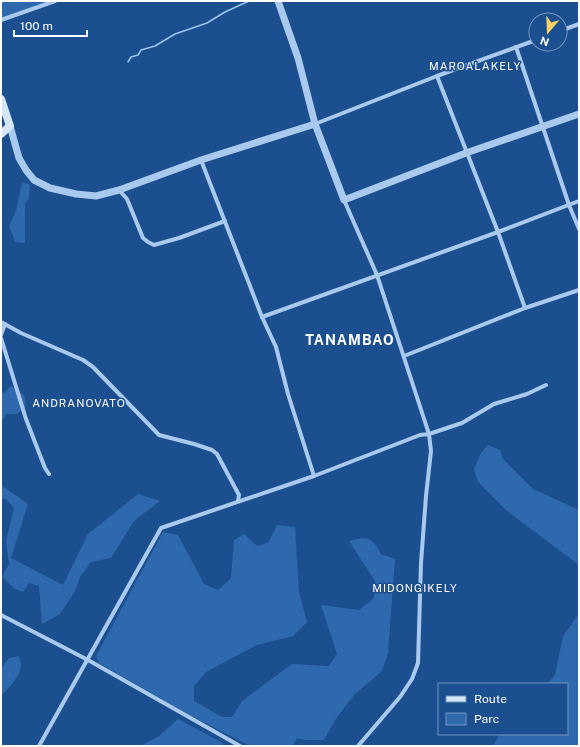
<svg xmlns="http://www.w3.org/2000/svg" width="580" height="747" font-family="'Public Sans',sans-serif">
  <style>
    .green { fill: #2e69ad }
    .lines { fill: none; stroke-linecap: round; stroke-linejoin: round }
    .stream { stroke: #9cc4f0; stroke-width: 1.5 }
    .minor { stroke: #a9c9ee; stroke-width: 4 }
    .tertiary { stroke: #a9c9ee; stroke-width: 7 }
    .secondary { stroke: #d6e6fa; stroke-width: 8 }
    .labels { text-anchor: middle; stroke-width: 3; stroke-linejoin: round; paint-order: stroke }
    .neighbourhood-label { font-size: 11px; letter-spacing: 1px; fill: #fff; stroke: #1b4f8f }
    .district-label { font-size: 14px; font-weight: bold; letter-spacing: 1px; fill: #fff; stroke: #1b4f8f }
  </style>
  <rect width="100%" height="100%" fill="#1b4f8f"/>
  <g class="green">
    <path d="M1 1H51L1 18Z"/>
    <path d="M22 182 30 185 29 199 25 203V243L15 242 9 226 16 211Z"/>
    <path d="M11 386 24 395 26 407 16 414H6L1 424V392L4 393Z"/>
    <path d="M488 445 500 450 503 459 533 489 579 510V565L507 511 478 482 474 469 481 453Z"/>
    <path d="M1 485 28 504 11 558 63 585 88 534 138 494 160 501 134 521 111 558 91 562 80 577 75 591 60 614 42 624 39 586 29 583 23 592 15 589 2 577 9 564 6 541 14 508 6 499H1Z"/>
    <path d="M277 525 295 527 299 592 307 622 293 636 257 645 206 672 194 686V701L222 717H232L242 701 292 664 329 666 337 654 321 605 359 610 374 598 375 581 349 541C367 536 372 537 381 554L395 559 388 653 382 671 354 695 335 720 324 740H305L297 738 292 746H250L186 713 99 663 96 656 163 532 178 535 204 584 218 590 231 578 234 540 244 534 257 546 268 543Z"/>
    <path d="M579 614V746H493L500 734H567V684H547L555 675 563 636Z"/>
    <path d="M19 656C19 659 20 661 21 663 22 674 9 689 1 695V669L9 658Z"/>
    <path d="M178 719 223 743 222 746H140L159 736Z"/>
  </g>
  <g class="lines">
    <path class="stream" d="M128 62 131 57 138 55 141 50 155 46 175 34 207 23 225 12 249 1"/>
    <g class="minor">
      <path d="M1 20 55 1"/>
      <path d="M560 31 579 24"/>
      <path d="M516 47 569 205 579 229"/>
      <path d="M437 76 498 232 525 308"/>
      <path d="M315 124 437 76 536 40"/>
      <path d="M201 160 262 317 276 347 288 394 314 476 420 435 429 434 377 275 344 200"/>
      <path d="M119 190 127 199 143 238 148 242 154 245 179 238 225 221"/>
      <path d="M262 317 498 232 579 201"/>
      <path d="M1 322 21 333 83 360 93 367 159 435 194 444 212 450 217 454 239 495 238 501"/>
      <path d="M1 335 5 324"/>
      <path d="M1 338 26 419 45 468 49 474"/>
      <path d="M404 356 525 308 579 290"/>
      <path d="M1 615 88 660 240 746"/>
      <path d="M39 746 161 528 314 476"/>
      <path d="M358 746 400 697 412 679 418 663 421 563 426 496 431 451 429 434 462 423 494 404 527 394 546 385"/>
    </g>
    <g class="tertiary">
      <path d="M278 1 298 58 315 124 344 200 466 153 579 114"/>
      <path d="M10 126 19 158 26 170 34 180 50 188 76 194 96 196 119 190 201 160 315 124"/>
    </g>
    <path class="secondary" d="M1 99 10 126 1 134"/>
  </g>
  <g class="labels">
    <g class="neighbourhood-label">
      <text x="475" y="70">MAROALAKELY</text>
      <text x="79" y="407">ANDRANOVATO</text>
      <text x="415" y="592">MIDONGIKELY</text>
    </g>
    <g class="district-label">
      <text x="350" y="345">TANAMBAO</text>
    </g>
  </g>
  <rect width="580" height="747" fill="none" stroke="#ffffff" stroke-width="4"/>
  <rect x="438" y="683" width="130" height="52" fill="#1b4f8f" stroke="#7695bc"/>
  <rect x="446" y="696" width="20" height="6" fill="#d6e6fa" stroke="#7695bc"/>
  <text x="474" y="703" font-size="12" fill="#ffffff">Route</text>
  <rect x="446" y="713" width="20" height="12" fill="#2e69ad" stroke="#7695bc"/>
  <text x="474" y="723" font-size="12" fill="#ffffff">Parc</text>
  <g transform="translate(548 32) rotate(199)"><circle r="19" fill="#1b4f8f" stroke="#7695bc"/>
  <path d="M0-3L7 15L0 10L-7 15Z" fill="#ffd166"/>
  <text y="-6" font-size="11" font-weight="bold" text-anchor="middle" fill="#ffffff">N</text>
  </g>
  <path d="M14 30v6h73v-6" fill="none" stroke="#ffffff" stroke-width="2"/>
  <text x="20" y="30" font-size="12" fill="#ffffff" stroke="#1b4f8f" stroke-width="3" paint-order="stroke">100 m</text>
</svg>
